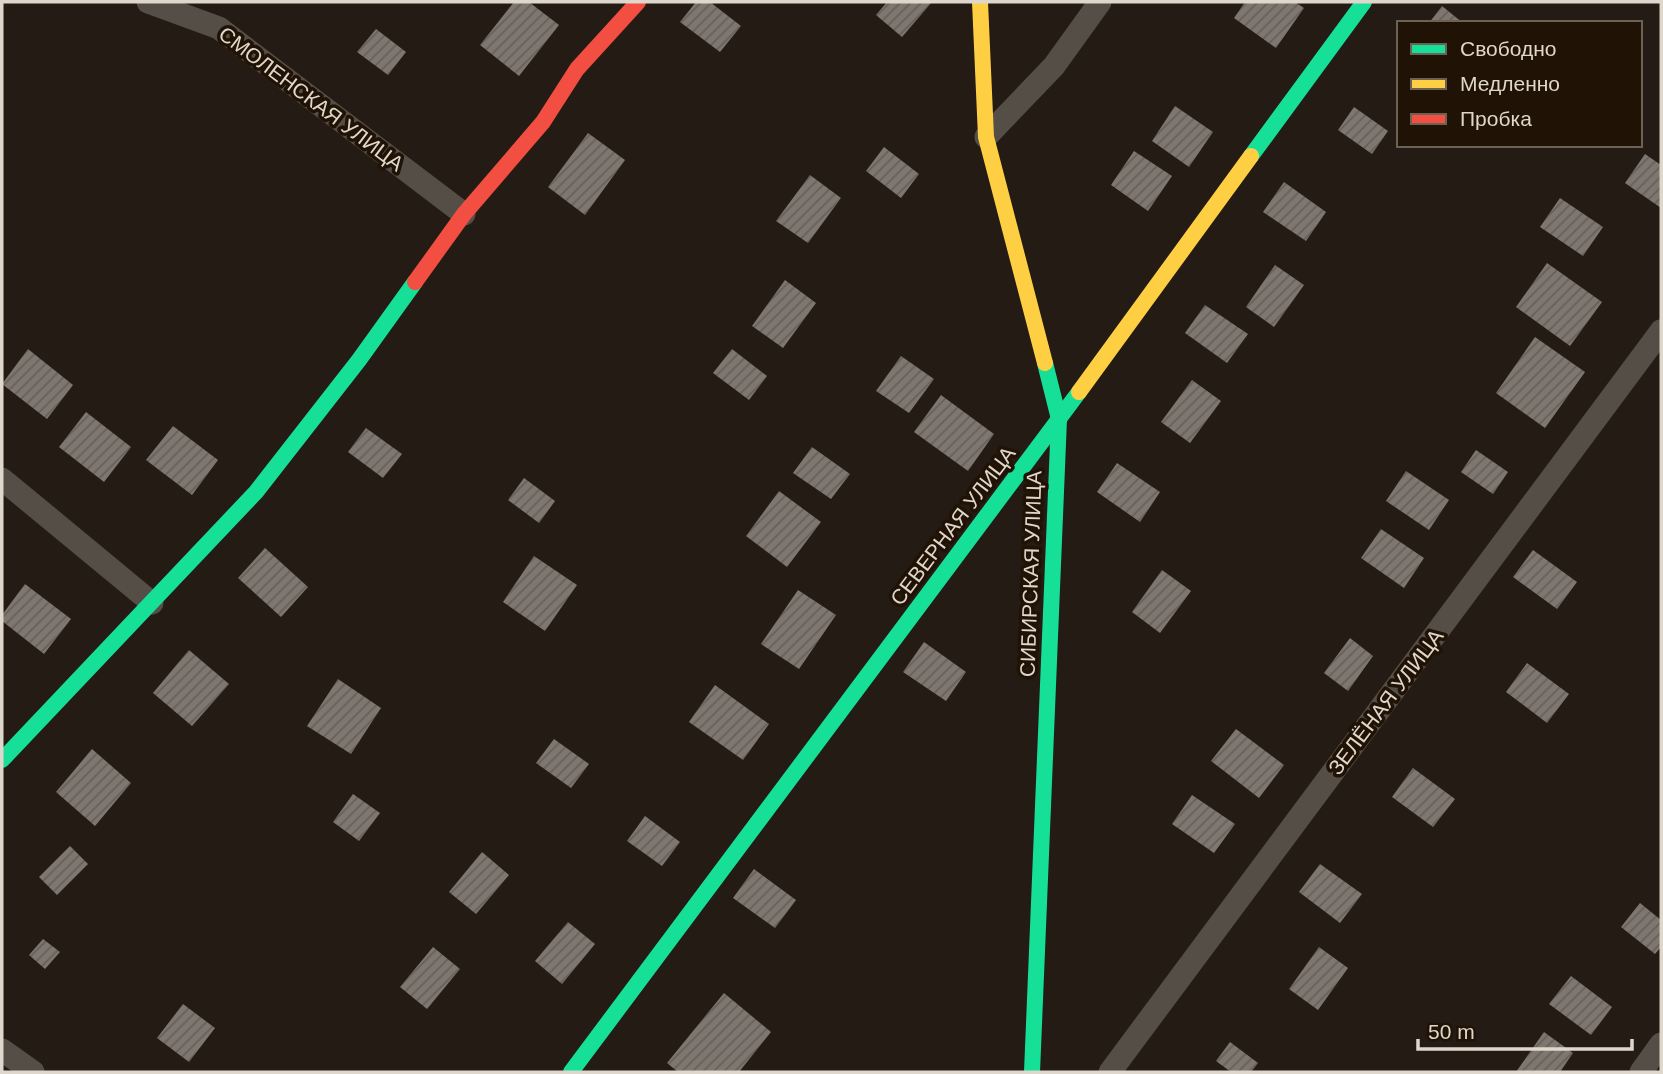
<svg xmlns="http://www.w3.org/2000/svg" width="1663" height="1074" font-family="Arial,sans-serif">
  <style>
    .building { fill: url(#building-hatch) }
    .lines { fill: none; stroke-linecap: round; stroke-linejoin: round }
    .street { stroke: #554e47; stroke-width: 23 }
    .fast { stroke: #16e098; stroke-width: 16 }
    .slow { stroke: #ffcf43; stroke-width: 16 }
    .jam { stroke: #f24e42; stroke-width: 16 }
    .labels { text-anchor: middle; stroke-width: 7; stroke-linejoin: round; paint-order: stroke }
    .street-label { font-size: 21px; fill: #dfd6cc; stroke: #201305 }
  </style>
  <defs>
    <pattern id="building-hatch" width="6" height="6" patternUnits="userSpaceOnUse" patternTransform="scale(1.75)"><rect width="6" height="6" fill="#7e766f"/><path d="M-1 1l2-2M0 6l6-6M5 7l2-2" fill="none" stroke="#66605b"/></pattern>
  </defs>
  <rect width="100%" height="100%" fill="#241c14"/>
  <g class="building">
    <path d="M514 2H529L559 25 519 76 480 45Z"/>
    <path d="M696 2H710L741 26 720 52 680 22Z"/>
    <path d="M887 2H932L902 37 876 15Z"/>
    <path d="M1245 2H1295L1304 8 1276 48 1234 18Z"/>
    <path d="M1442 6 1463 23H1429Z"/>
    <path d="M376 29 406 52 388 75 357 52Z"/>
    <path d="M1175 106 1213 132 1189 167 1152 141Z"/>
    <path d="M1354 107 1388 131 1372 154 1338 130Z"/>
    <path d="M588 133 625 160 585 215 548 187Z"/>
    <path d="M884 147 919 174 901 198 866 171Z"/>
    <path d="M1134 151 1172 176 1148 211 1111 185Z"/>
    <path d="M1645 154 1661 165V208L1625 183Z"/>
    <path d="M810 175 841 198 808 243 776 221Z"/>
    <path d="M1284 182 1326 212 1306 241 1263 212Z"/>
    <path d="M1560 198 1603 227 1583 256 1540 227Z"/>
    <path d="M1547 263 1602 302 1570 346 1516 307Z"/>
    <path d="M1275 265 1304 285 1274 327 1246 307Z"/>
    <path d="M785 280 816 303 783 348 752 326Z"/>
    <path d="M1205 305 1248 334 1227 363 1185 333Z"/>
    <path d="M1535 337 1585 372 1545 428 1496 393Z"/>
    <path d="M28 349 73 385 47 419 2 384Z"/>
    <path d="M732 349 767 376 749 400 713 373Z"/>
    <path d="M901 356 934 379 909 413 876 391Z"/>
    <path d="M1192 380 1221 401 1190 443 1161 422Z"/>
    <path d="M941 395 994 434 968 471 914 432Z"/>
    <path d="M86 412 131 447 104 482 59 447Z"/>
    <path d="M173 426 218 460 192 495 146 460Z"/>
    <path d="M366 428 402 454 383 478 348 452Z"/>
    <path d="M812 447 850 474 831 499 793 473Z"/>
    <path d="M1476 450 1508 472 1493 494 1461 472Z"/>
    <path d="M1117 463 1160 492 1140 522 1097 492Z"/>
    <path d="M1406 471 1449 500 1429 530 1386 501Z"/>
    <path d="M524 478 555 501 539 523 508 500Z"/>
    <path d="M779 491 821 522 787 567 746 536Z"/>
    <path d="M1381 529 1424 558 1404 588 1361 558Z"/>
    <path d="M265 548 308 587 281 617 238 578Z"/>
    <path d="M1533 550 1577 582 1557 609 1513 577Z"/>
    <path d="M534 556 577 585 545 631 503 602Z"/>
    <path d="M1162 570 1191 591 1160 633 1132 612Z"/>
    <path d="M25 584 71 619 44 654 2 621V615Z"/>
    <path d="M798 590 836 615 799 669 761 644Z"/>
    <path d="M1350 638 1373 656 1348 691 1324 673Z"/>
    <path d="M924 642 966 672 946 701 903 672Z"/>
    <path d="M189 650 229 684 192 726 153 693Z"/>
    <path d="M1527 663 1569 694 1547 723 1506 692Z"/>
    <path d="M338 679 381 708 351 754 307 726Z"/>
    <path d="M715 685 769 724 743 760 689 722Z"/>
    <path d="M1236 729 1284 765 1259 798 1211 761Z"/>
    <path d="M554 739 589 764 571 788 536 763Z"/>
    <path d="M92 749 131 783 95 826 56 792Z"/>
    <path d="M1413 768 1455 799 1433 827 1392 797Z"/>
    <path d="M353 794 380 813 359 841 333 822Z"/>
    <path d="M1192 795 1235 824 1214 853 1172 824Z"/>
    <path d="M645 816 680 842 662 866 627 841Z"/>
    <path d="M70 846 88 864 57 895 39 877Z"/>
    <path d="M482 852 509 875 476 914 449 892Z"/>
    <path d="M1320 864 1362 894 1340 923 1299 892Z"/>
    <path d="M754 869 796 900 775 928 733 898Z"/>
    <path d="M1640 903 1661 920V947L1655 954 1621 927Z"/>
    <path d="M568 922 595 944 562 984 535 961Z"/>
    <path d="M43 939 60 952 45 969 29 955Z"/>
    <path d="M433 947 460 969 427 1009 400 987Z"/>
    <path d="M1319 947 1348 968 1318 1010 1289 989Z"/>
    <path d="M1571 976 1612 1007 1591 1035 1549 1004Z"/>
    <path d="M724 993 771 1032 739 1072H678L667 1063Z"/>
    <path d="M183 1004 215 1028 189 1062 157 1038Z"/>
    <path d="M1544 1032 1573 1053 1560 1072H1516Z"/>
    <path d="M1230 1042 1258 1063 1251 1072H1231L1216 1061Z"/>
  </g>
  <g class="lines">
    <g class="street">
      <path d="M148 2 219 28 464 214"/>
      <path d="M986 137 1054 66 1100 2"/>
      <path d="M2 479 152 603"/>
      <path d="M2 1050 33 1072"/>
      <path d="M1110 1072 1661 331"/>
      <path d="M1641 1072 1661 1044"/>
    </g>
    <g class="fast">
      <path d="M1251 156 1364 2"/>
      <path d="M2 760 256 492 359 360 415 282"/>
      <path d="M571 1072 1079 392"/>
      <path d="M1032 1072 1059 419 1045 363"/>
    </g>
    <g class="slow">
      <path d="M980 2 986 137 1045 363"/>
      <path d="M1079 392 1251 156"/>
    </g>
    <path class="jam" d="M415 282 464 214 543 122 577 69 638 2"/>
  </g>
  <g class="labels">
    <g class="street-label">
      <text transform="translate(311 99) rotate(37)" y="7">СМОЛЕНСКАЯ УЛИЦА</text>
      <text transform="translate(953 526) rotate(-53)" y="7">СЕВЕРНАЯ УЛИЦА</text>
      <text transform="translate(1031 574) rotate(-88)" y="7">СИБИРСКАЯ УЛИЦА</text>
      <text transform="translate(1386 702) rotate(-53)" y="7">ЗЕЛЁНАЯ УЛИЦА</text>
    </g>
  </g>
  <rect width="1663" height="1074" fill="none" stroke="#dfd6cc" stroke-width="7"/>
  <rect x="1397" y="21" width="245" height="126" fill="#201305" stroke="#6c6155" stroke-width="2"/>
  <rect x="1411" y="44" width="35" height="10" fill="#16e098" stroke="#6c6155" stroke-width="2"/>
  <text x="1460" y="56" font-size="21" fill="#dfd6cc">Свободно</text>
  <rect x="1411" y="79" width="35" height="10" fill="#ffcf43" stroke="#6c6155" stroke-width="2"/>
  <text x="1460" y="91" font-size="21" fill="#dfd6cc">Медленно</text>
  <rect x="1411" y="114" width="35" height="10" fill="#f24e42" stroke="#6c6155" stroke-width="2"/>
  <text x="1460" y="126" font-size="21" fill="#dfd6cc">Пробка</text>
  <path d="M1418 1039v10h214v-10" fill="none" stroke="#dfd6cc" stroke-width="3.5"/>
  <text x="1428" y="1039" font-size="21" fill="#dfd6cc" stroke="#201305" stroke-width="5" paint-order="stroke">50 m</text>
</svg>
